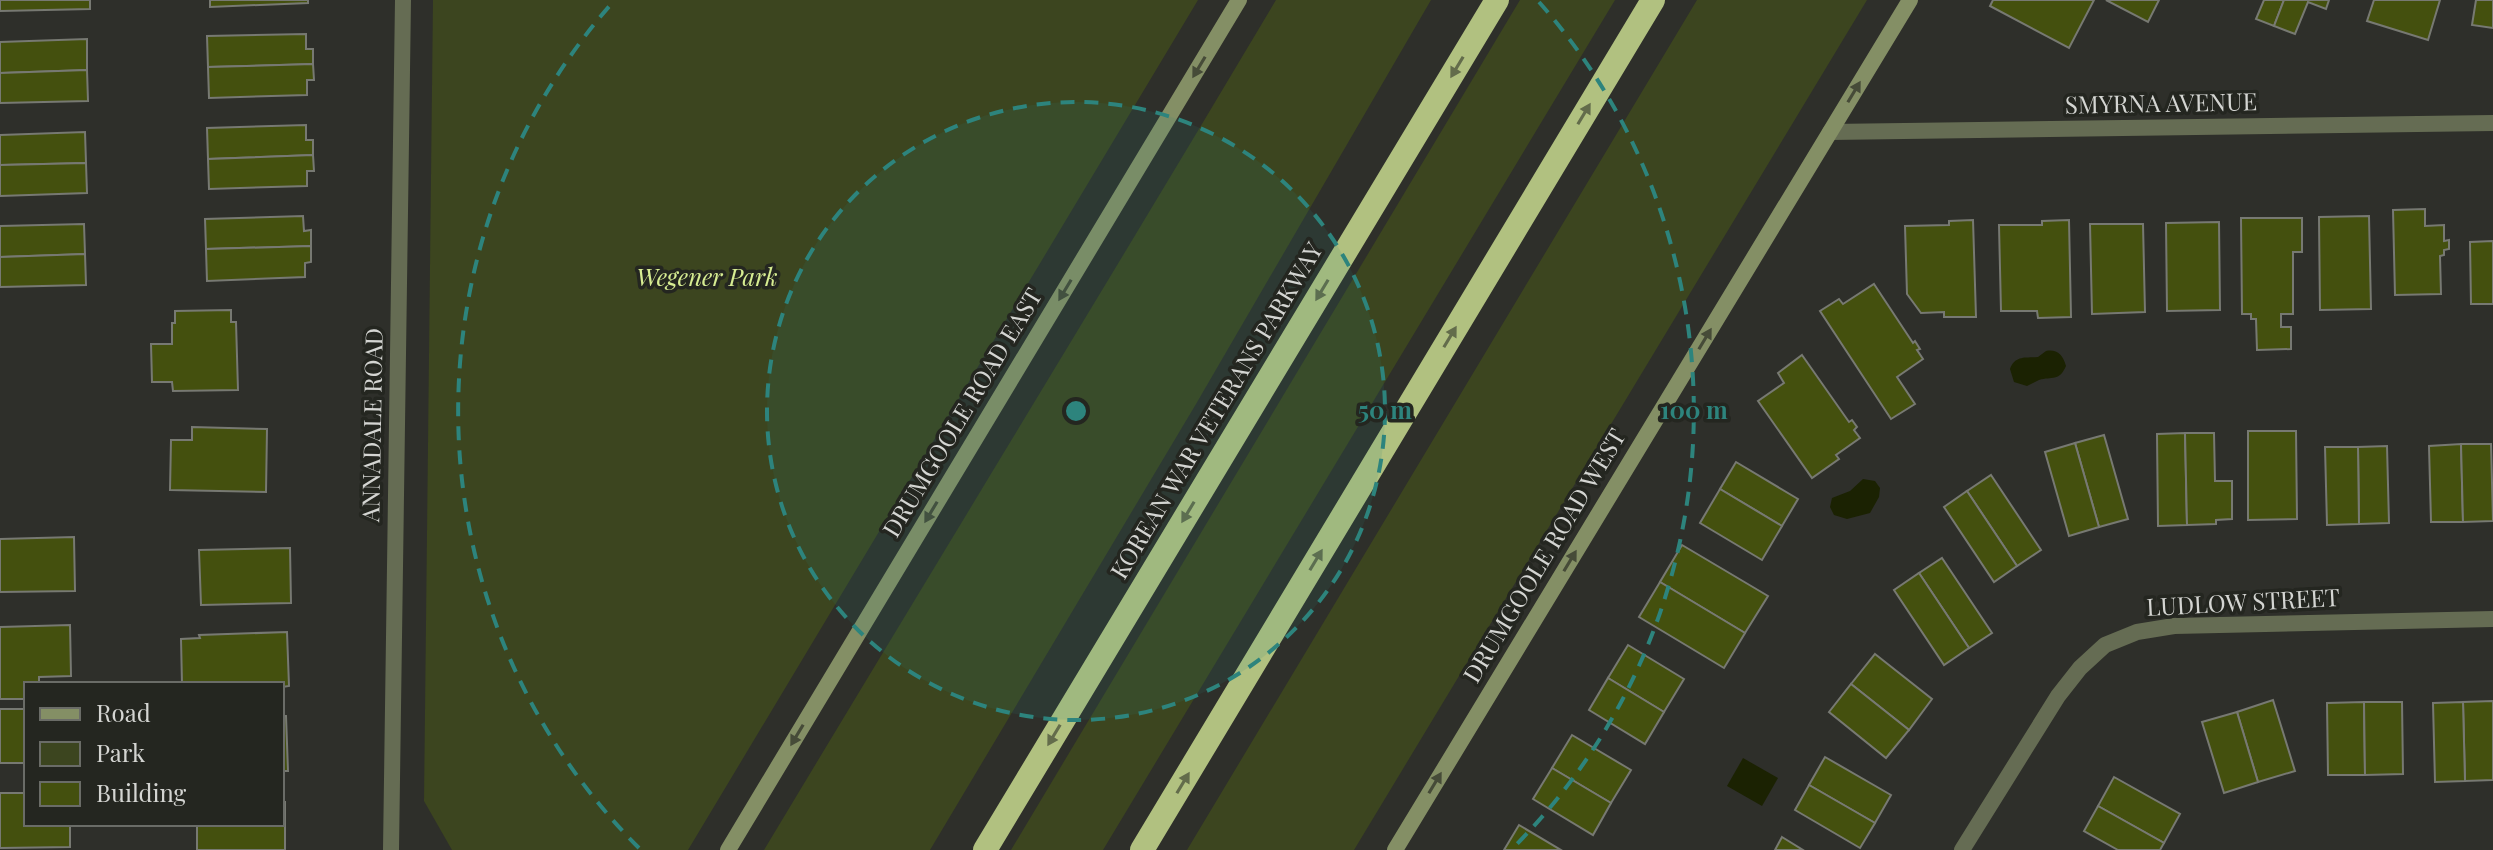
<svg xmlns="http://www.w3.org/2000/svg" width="2493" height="850" font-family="'Playfair Display',serif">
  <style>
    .green { fill: #3c451f }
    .water { fill: #1b2202 }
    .building { fill: #44500e; stroke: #777972; stroke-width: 2 }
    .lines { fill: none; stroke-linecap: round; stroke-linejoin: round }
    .minor { stroke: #656c53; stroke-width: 16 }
    .tertiary { stroke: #656c53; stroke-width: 16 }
    .secondary { stroke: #848f65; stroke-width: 16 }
    .motorway { stroke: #b1c180; stroke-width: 24 }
    .oneway { fill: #464b38 }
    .oneway2 { fill: #636c4b }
    .ring { fill: none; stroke: #2d847d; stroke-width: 4; stroke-dasharray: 14 10 }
    .labels { text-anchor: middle; stroke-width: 7; stroke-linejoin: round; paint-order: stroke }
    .street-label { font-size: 24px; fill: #d4d5d2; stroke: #242620 }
    .park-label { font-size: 24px; font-style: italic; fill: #d7ed92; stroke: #242620 }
    .centre { fill: #2d847d; stroke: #242620; stroke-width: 4 }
    .ring-label { font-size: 24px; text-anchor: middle; font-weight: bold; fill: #2d847d; stroke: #242620; stroke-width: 7; stroke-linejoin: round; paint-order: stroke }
  </style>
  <rect width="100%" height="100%" fill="#2e2f2a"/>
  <g class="green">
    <path d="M433 0H1198L688 850H452L424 801Z"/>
    <path d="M1276 0H1431L1196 404 930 850H764C934 567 1107 284 1276 0Z"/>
    <path d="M1520 0H1615L1103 850H1011Z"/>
    <path d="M1697 0H1867L1354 850H1187Z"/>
  </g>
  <g class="water">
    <path d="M2046 351C2057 349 2063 355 2066 366 2059 382 2052 376 2039 380 2035 382 2031 384 2027 386L2014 382 2010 369C2015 355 2026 358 2038 357Z"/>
    <path d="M1863 479 1875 481 1880 488 1879 497 1870 513 1847 519 1834 515 1830 507 1832 498 1850 491Z"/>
    <path d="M1743 758 1778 778 1762 806 1727 786Z"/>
  </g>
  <g class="building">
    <path d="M0 0H90V9L0 11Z"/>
    <path d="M210 0H308V3L210 7Z"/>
    <path d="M1993 0H2094L2069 48 1990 6Z"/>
    <path d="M2106 0H2159L2148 22Z"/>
    <path d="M2264 0H2284L2274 26 2256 19Z"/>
    <path d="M2284 0H2329L2326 9 2308 2 2295 34 2274 26Z"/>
    <path d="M2374 0H2440L2428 40 2367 21Z"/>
    <path d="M2476 0H2493V28L2472 25Z"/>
    <path d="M306 34V49H313V64L208 67 207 36Z"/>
    <path d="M87 39V70L0 73V42Z"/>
    <path d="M313 64 314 80H307V95L209 98 208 67Z"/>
    <path d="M87 70 88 101 0 103V73Z"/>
    <path d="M306 125V140H313V155L208 159 207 128Z"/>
    <path d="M85 132 86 163 0 165V135Z"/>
    <path d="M313 155 314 171H307V186L209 189 208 159Z"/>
    <path d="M86 163 87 193 0 196V165Z"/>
    <path d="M2425 209V226L2444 225V241L2449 240V249L2444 250V255L2440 256 2441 294 2395 295 2393 210Z"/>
    <path d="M303 216 304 231 311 230V246L206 249 205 219Z"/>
    <path d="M2369 216 2371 309 2320 310 2319 217Z"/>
    <path d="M2241 218H2302V252H2293V314H2281V327H2291V349L2257 350 2256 319H2251V314H2242Z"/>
    <path d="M1973 220 1976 317H1944V312L1921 313 1907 294 1905 226 1949 225V221Z"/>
    <path d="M2069 220 2071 317 2038 318 2037 311H2001L1999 225H2042V221Z"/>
    <path d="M2219 222 2220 310 2167 311 2166 223Z"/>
    <path d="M84 224 85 254 0 257V226Z"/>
    <path d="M2090 224H2143L2145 312 2092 314Z"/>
    <path d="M2493 241V304H2471L2470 242Z"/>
    <path d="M311 246V262L305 263V277L207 281 206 249Z"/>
    <path d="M85 254 86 285 0 287V257Z"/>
    <path d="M1874 284 1913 343 1915 341 1920 349 1917 350 1923 359 1897 377 1915 404 1891 419 1820 311 1839 299 1843 304Z"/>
    <path d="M231 310V322H236L238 390 173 391 172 382H152L151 344H172V323H175V311Z"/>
    <path d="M1802 355 1849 422 1852 420 1857 427 1854 430 1860 438 1836 455 1839 459 1812 478 1758 401 1784 383 1778 373Z"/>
    <path d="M192 427 267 429 266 492 170 490 171 440H192Z"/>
    <path d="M2248 431H2296L2297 519 2248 520Z"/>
    <path d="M2185 433 2187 525 2158 526 2157 434Z"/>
    <path d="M2185 433H2214L2215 481H2232V519L2216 520V524L2187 525Z"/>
    <path d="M2104 435 2128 519 2099 527 2075 443Z"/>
    <path d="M2075 443 2099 527 2069 536 2045 452Z"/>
    <path d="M2461 444 2463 522H2431L2429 446Z"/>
    <path d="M2461 444H2491L2493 521 2463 522Z"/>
    <path d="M2387 446 2389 523 2359 524 2358 447Z"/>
    <path d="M2325 447H2358L2359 524 2327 525Z"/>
    <path d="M1736 462 1798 499 1782 526 1720 489Z"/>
    <path d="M1991 475 2041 550 2017 566 1967 491Z"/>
    <path d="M1720 489 1782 526 1762 560 1700 523Z"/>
    <path d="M1967 491 2017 566 1994 582 1944 507Z"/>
    <path d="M74 537 75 591 0 592V539Z"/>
    <path d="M1682 545 1768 596 1745 633 1660 582Z"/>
    <path d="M290 548 291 603 201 605 199 550Z"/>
    <path d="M1942 558 1992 633 1969 648 1919 573Z"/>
    <path d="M1919 573 1969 648 1944 665 1894 590Z"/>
    <path d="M1660 582 1745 633 1724 668 1639 617Z"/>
    <path d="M70 625 71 676 39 677V684H26V699H0V627Z"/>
    <path d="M287 632 289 686 282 687V684H182L181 639 200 638 199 635Z"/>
    <path d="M1628 645 1684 679 1664 712 1608 678Z"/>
    <path d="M1875 654 1932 699 1909 730 1851 684Z"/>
    <path d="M1608 678 1664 712 1645 744 1589 710Z"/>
    <path d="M1851 684 1909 730 1886 758 1829 712Z"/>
    <path d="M2273 700 2295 771 2258 782 2237 712Z"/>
    <path d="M2493 701V780L2465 781 2463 702Z"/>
    <path d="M2364 702 2365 775H2328L2327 703Z"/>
    <path d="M2364 702H2402L2403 774 2365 775Z"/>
    <path d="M2463 702 2465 781 2435 782 2433 703Z"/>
    <rect x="0" y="709" width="26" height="54"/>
    <path d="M2237 712 2258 782 2224 793 2202 722Z"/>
    <path d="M282 716H286L288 771H282Z"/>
    <path d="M1572 735 1631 770 1611 803 1552 768Z"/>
    <path d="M1825 757 1891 795 1875 823 1809 785Z"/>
    <path d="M1552 768 1611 803 1593 835 1533 799Z"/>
    <path d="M2114 777 2180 814 2164 843 2098 806Z"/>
    <path d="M1809 785 1875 823 1860 848 1795 810Z"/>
    <path d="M0 793H26V824H70V847L0 848Z"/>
    <path d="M282 802H285V850H197V824H282Z"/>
    <path d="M2098 806 2164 843 2160 850H2118L2084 831Z"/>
    <path d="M1519 825 1561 850H1504Z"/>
    <path d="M1782 837 1803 850H1775Z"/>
  </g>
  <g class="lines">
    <g class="minor">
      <path d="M1830 132 2493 123"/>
      <path d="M1962 850 2058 696 2080 668 2105 645 2137 632 2174 626 2493 619"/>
    </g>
    <path class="tertiary" d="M391 850 403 0"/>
    <g class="secondary">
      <path d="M728 850 1239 0"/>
      <path d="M1395 850 1910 0"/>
    </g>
    <g class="motorway">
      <path d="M985 850 1497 0"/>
      <path d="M1142 850 1653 0"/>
    </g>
  </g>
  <defs><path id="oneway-solid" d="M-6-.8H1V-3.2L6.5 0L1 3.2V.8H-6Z" transform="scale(2)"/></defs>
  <g class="oneway">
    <use href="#oneway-solid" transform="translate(1199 67) rotate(121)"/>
    <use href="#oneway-solid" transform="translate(1854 92) rotate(-59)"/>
    <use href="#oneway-solid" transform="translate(1065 290) rotate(121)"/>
    <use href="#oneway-solid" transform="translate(1705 339) rotate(-59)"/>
    <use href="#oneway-solid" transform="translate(931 512) rotate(121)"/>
    <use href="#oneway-solid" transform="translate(1570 561) rotate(-59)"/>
    <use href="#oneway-solid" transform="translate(797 735) rotate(121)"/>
    <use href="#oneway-solid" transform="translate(1435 783) rotate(-59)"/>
  </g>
  <g class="oneway2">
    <use href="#oneway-solid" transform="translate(1457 67) rotate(121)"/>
    <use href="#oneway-solid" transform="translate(1584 114) rotate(-59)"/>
    <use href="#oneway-solid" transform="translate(1322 290) rotate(121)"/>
    <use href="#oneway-solid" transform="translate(1450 337) rotate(-59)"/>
    <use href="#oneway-solid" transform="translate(1188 512) rotate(121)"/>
    <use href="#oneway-solid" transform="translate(1316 560) rotate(-59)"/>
    <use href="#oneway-solid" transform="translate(1054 735) rotate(121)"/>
    <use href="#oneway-solid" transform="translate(1183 783) rotate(-59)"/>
  </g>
  <circle cx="1076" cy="411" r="309" fill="#2d847d" fill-opacity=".12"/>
  <g class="ring">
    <circle cx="1076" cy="411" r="309"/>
    <path d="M639 848A618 618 0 0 1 613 2M1539 2A618 618 0 0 1 1513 848"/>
  </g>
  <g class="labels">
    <g class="street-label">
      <text transform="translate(2161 104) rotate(-1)" y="8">SMYRNA AVENUE</text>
      <text transform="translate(1217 411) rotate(-59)" y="8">KOREAN WAR VETERANS PARKWAY</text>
      <text transform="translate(963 413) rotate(-59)" y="8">DRUMGOOLE ROAD EAST</text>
      <text transform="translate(373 425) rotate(-89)" y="8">ANNADALE ROAD</text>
      <text transform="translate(1545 556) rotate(-59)" y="8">DRUMGOOLE ROAD WEST</text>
      <text transform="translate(2243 603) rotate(-3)" y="8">LUDLOW STREET</text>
    </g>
    <g class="park-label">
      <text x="707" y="286">Wegener Park</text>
    </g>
  </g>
  <circle cx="1076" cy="411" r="12" class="centre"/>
  <g class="ring-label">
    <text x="1385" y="419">50 m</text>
    <text x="1694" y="419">100 m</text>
  </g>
  <rect x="24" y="682" width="260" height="144" fill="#242620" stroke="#6a6c67" stroke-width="2"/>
  <rect x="40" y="708" width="40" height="12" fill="#848f65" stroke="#6a6c67" stroke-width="2"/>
  <text x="96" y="722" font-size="24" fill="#d4d5d2">Road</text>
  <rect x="40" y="742" width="40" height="24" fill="#3c451f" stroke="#6a6c67" stroke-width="2"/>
  <text x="96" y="762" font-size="24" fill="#d4d5d2">Park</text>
  <rect x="40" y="782" width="40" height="24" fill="#44500e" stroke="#6a6c67" stroke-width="2"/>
  <text x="96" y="802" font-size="24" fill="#d4d5d2">Building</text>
</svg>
